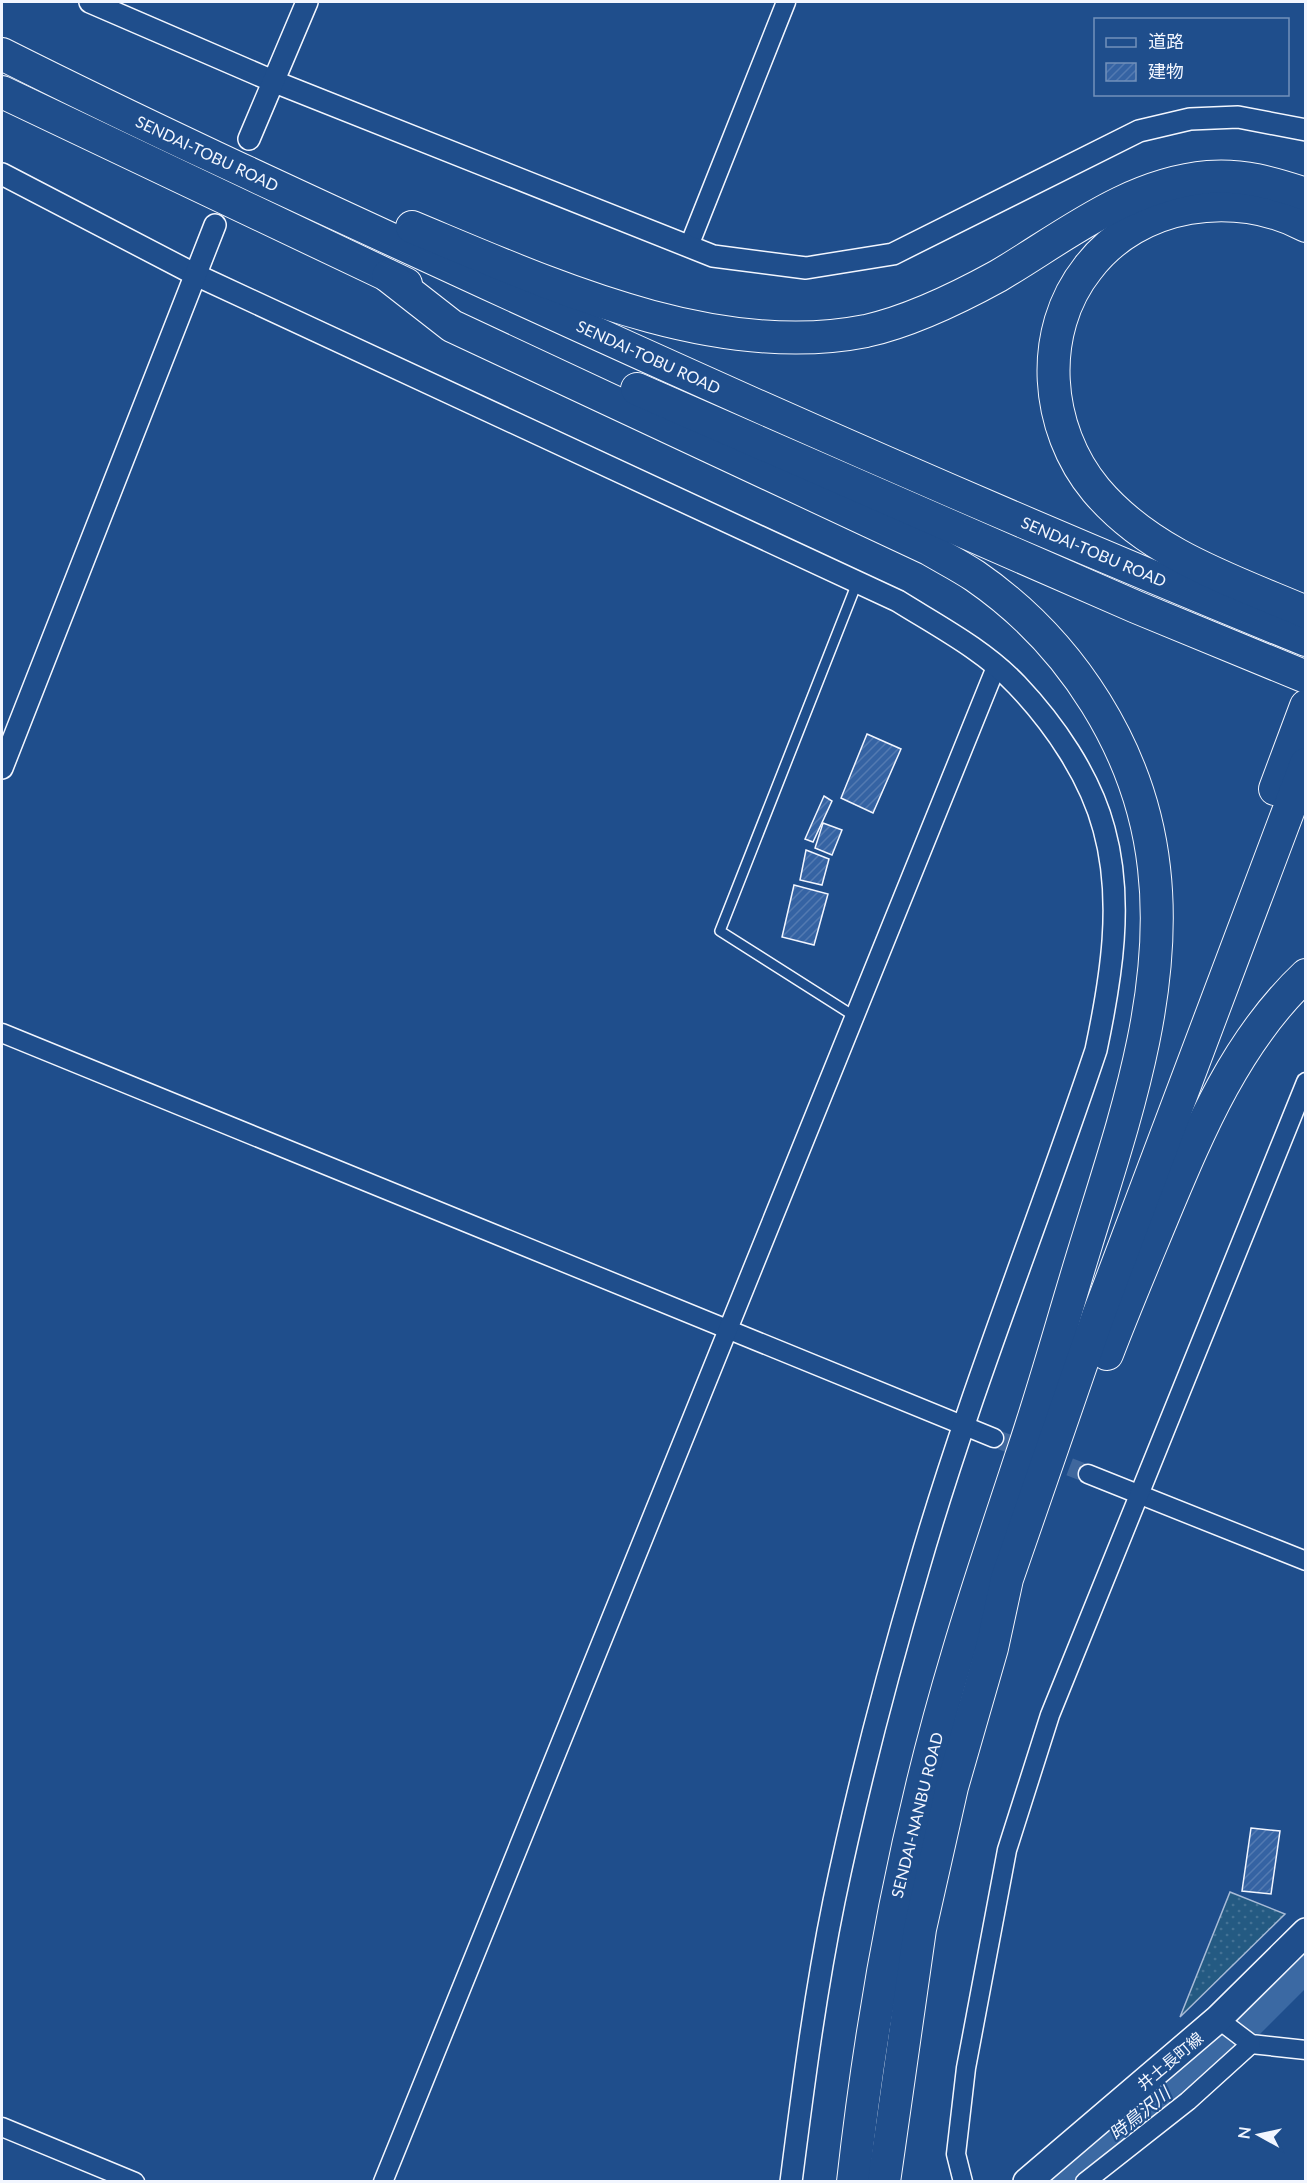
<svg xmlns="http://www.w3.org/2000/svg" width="1307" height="2183" font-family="Lato,'Noto Sans JP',sans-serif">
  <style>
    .grass { fill: url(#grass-dots); stroke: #a8bbd7; stroke-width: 1.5 }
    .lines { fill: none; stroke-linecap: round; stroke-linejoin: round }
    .river { stroke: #3b69a3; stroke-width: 34 }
    .building { fill: url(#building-hatch); stroke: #f2f6ff; stroke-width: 1.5 }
    .minor-tunnel { stroke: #3f679d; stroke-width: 18; stroke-dasharray: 18 9; stroke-linecap: butt }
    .service-casing { stroke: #f2f6ff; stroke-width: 12 }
    .minor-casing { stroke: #f2f6ff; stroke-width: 21 }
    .tertiary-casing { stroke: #f2f6ff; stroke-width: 24 }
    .primary-casing { stroke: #f2f6ff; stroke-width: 30 }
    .motorway-casing { stroke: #f2f6ff; stroke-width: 34 }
    .service { stroke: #1f4e8c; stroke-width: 9 }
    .minor { stroke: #1f4e8c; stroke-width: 18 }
    .tertiary { stroke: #1f4e8c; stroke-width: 21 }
    .primary { stroke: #1f4e8c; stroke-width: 27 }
    .motorway { stroke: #1f4e8c; stroke-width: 32 }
    .labels { text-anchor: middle; stroke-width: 4.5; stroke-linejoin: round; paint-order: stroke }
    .street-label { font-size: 16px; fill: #f2f6ff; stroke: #1f4e8c }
    .water-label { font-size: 18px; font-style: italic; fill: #f2f6ff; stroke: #1f4e8c }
  </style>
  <defs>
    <pattern id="grass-dots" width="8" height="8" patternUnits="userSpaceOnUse" patternTransform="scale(1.5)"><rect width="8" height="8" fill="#245a82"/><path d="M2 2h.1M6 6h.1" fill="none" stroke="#447295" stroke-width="1.8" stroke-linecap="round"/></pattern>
    <pattern id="building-hatch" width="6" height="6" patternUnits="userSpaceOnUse" patternTransform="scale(1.5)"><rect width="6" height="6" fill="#3563a3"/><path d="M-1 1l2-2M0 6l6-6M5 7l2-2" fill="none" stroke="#537ab1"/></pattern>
  </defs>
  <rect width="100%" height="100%" fill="#1f4e8c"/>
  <path class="grass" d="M1230 1892 1285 1914 1180 2017Z"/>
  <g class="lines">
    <g class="river">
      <path d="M1248 2022 1306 1964"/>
      <path d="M1055 2182 1224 2047"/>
    </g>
  </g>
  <g class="building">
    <path d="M867 734 901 749 873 813 841 798Z"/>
    <path d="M824 796 832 801 813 842 805 839Z"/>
    <path d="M823 823 842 830 832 855 815 848Z"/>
    <path d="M806 850 829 859 822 885 800 880Z"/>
    <path d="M794 885 828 894 814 945 782 937Z"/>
    <path d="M1251 1828 1280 1831 1271 1894 1242 1891Z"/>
  </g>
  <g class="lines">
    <path class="minor-tunnel" d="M994 1438 1088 1474"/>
    <defs>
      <path id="service" d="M854 1016 720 931 857 583"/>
      <g id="minor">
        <path d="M689 246 786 2"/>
        <path d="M2 1033 994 1438"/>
        <path d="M1088 1474 1306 1561"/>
        <path d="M1218 2019 1251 2044 1306 2050"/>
        <path d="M2 2127 135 2182"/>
        <path d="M383 2182 996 667"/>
        <path d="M963 2182 956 2154 966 2068 1007 1850 1050 1715 1306 1082"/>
        <path d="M1085 2182 1188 2101 1251 2044"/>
      </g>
      <g id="tertiary">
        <path d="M90 2 275 82 713 256 806 268 893 254 1139 131 1190 119 1238 117 1306 130"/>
        <path d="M249 139 307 2"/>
        <path d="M2 174 196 275 898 601C938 626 984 650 1017 685 1054 724 1090 776 1104 829 1124 901 1111 979 1096 1050 1038 1224 969 1393 918 1570 886 1679 857 1790 834 1901 815 1994 803 2088 791 2182"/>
        <path d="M2 768 215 225"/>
      </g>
      <path id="primary" d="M1027 2182 1218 2019 1306 1932"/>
      <g id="motorway">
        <path id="s1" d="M2 54C151 129 304 199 456 269 737 399 1019 523 1306 640"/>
        <path d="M2 92 406 284"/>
        <path d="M1306 226C1235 188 1138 202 1088 268 1037 332 1045 429 1096 490 1150 554 1231 580 1306 612"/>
        <path d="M412 227C549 284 715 361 866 331 911 321 958 298 998 276 1064 237 1128 184 1208 177 1242 174 1273 183 1306 194"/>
        <path d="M388 276 452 326 929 549C944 558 960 566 975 576 1072 643 1141 751 1154 868 1169 997 1122 1127 1085 1248 1063 1319 1044 1390 1020 1460 999 1524 977 1588 958 1653 906 1826 873 2003 853 2182"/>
        <path d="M637 389 1136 607 1306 677"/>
        <path d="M1275 789 1306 706"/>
        <path d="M1107 1354C1125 1307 1145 1260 1164 1214 1200 1128 1237 1040 1306 975"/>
        <path d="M884 2182 920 1929 952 1787 992 1648 1007 1579 1098 1316 1306 764"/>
      </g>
    </defs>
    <use href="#service" class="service-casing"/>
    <use href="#minor" class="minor-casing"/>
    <use href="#tertiary" class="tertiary-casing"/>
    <use href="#primary" class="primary-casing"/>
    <use href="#motorway" class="motorway-casing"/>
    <use href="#service" class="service"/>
    <use href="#minor" class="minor"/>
    <use href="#tertiary" class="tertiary"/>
    <use href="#primary" class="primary"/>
    <use href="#motorway" class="motorway"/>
  </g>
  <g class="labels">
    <g class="street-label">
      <text dy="6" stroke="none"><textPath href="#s1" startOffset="228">SENDAI-TOBU ROAD</textPath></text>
      <text dy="6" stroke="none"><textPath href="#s1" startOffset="714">SENDAI-TOBU ROAD</textPath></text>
      <text dy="6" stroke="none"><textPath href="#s1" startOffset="1200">SENDAI-TOBU ROAD</textPath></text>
      <text transform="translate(917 1815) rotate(-76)" y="6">SENDAI-NANBU ROAD</text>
      <text transform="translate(1170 2061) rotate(-40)" y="6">井土長町線</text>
    </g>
    <g class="water-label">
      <text transform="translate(1140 2114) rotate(-39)" y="6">時鳥沢川</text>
    </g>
  </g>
  <rect width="1307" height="2183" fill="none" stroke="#f2f6ff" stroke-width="6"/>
  <rect x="1094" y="18" width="195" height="78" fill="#1f4e8c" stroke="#7391ba" stroke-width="1.5"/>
  <rect x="1106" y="38" width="30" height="9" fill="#1f4e8c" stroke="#7391ba" stroke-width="1.5"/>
  <text x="1148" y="48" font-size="18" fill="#f2f6ff">道路</text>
  <rect x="1106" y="63" width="30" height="18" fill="url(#building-hatch)" stroke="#7391ba" stroke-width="1.5"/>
  <text x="1148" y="78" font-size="18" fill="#f2f6ff">建物</text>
  <g transform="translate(1259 2135) rotate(278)" stroke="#1f4e8c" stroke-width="4.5" paint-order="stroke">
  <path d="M0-4.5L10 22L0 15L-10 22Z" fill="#f2f6ff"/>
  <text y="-9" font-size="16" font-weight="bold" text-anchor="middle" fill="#f2f6ff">N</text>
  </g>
</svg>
